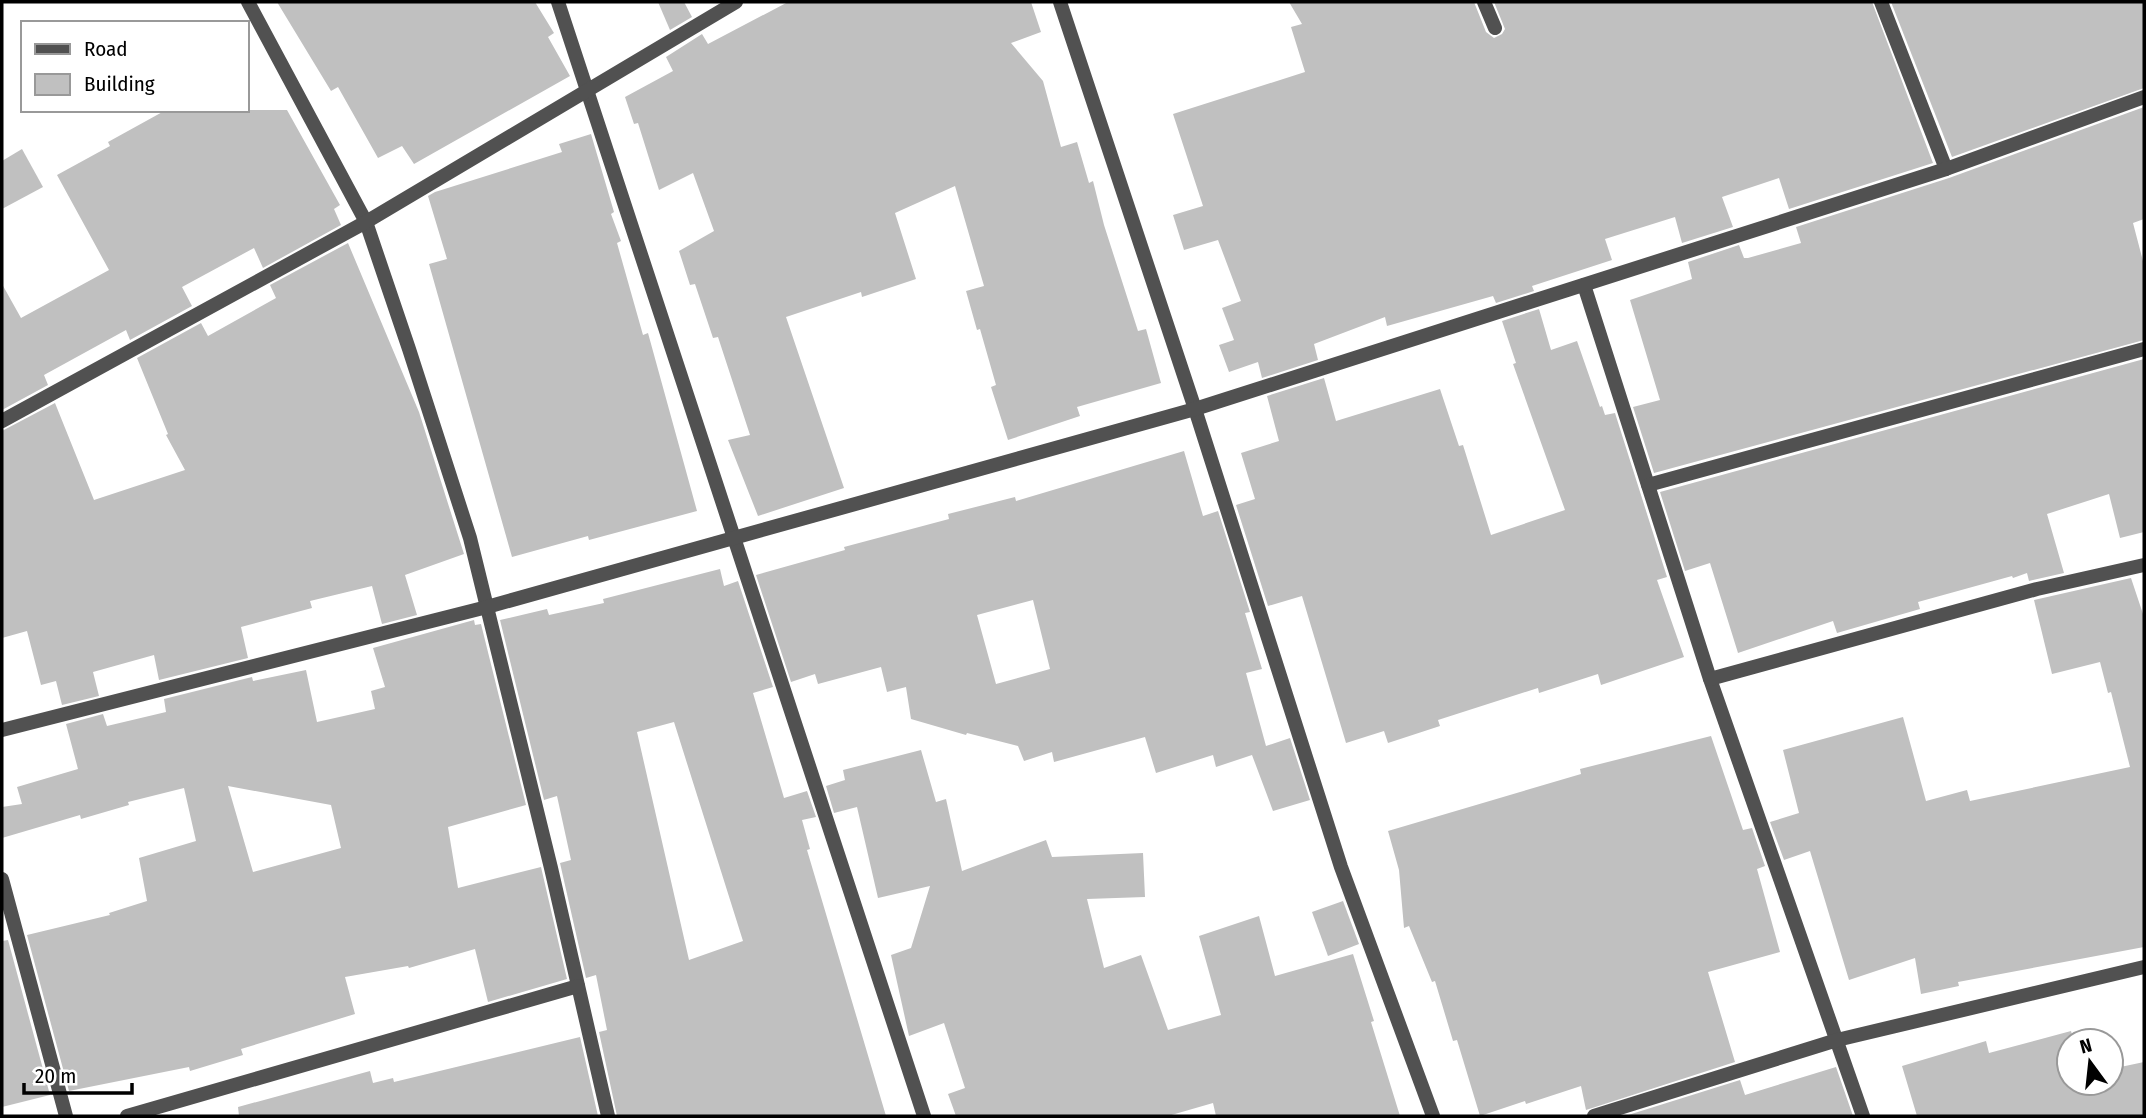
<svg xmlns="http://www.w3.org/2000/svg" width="2146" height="1118" font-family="'Fira Sans Condensed',sans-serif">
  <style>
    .building { fill: #c0c0c0; fill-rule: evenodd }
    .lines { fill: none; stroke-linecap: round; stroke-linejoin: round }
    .minor { stroke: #515151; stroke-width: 14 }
  </style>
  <rect width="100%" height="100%" fill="#fff"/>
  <g class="building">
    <path d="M277 2H535L554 33 548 37 570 76 414 164 402 146 378 158 338 87 331 91Z"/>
    <path d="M658 2H684L692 17 670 30Z"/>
    <path d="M788 2H1031L1041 32 1011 43 1043 81 1061 147 1077 142 1089 183 1093 181 1104 225 1138 331 1146 329 1161 383 1077 407 1080 416 1008 440 991 387 996 385 980 329 977 330 966 291 984 286 955 186 895 213 916 279 862 297 861 292 786 317 844 488 758 516 728 440 750 435 718 337 713 338 695 284 690 285 679 251 714 231 693 173 659 190 638 123 634 124 625 97 673 71 666 57 702 34 708 44Z"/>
    <path d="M1289 2H1474L1486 32 1494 38 1502 34 1505 29 1494 2H1872L1933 163 1789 209 1779 178 1722 197 1733 227 1682 243 1675 217 1605 239 1612 260 1532 286 1534 291 1496 303 1493 296 1387 326 1385 317 1314 344 1318 360 1262 378 1258 362 1229 372 1219 345 1234 340 1222 308 1241 301 1218 240 1184 250 1173 215 1203 206 1173 114 1305 72 1291 27 1302 24Z"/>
    <path d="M1891 2H2144V88L1952 157Z"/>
    <path d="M2144 107V219L2133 223 2144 265V340L1654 473 1633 407 1660 400 1630 300 1692 279 1688 262 1739 245 1744 258H1748L1801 243 1796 227 1949 178Z"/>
    <path d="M166 110H287L340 205 334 209 341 225 263 268 254 248 182 287 192 306 130 340 126 330 44 375 48 385 2 410V284L21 318 109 270 57 175 110 146 108 142Z"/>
    <path d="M591 134 614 212 611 214 621 241 617 243 643 335 648 333 697 511 589 540 588 536 512 557 429 264 447 259 428 196 435 192 562 152 559 144Z"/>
    <path d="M22 149 43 187 2 209V161Z"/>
    <path d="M348 243 419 412 464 554 405 575 417 615 382 624 372 586 310 601 312 608 241 627 248 658 159 680 154 655 93 672 99 696 62 705 56 681 41 685 27 631 2 638V431L55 403 94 500 185 470 166 435 168 434 137 358 201 323 208 336 276 298 270 285Z"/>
    <path d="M1539 309 1551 350 1577 341 1600 407 1602 406 1605 415 1615 413 1667 577 1657 580 1684 657 1601 685 1598 674 1539 693 1538 688 1438 720 1440 726 1388 743 1384 731 1346 743 1302 596 1268 606 1236 505 1255 499 1241 453 1279 441 1267 396 1324 378 1336 421 1440 389 1459 446 1463 445 1491 535 1565 510 1513 364 1516 363 1502 321Z"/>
    <path d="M2144 359V532L2120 538 2109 494 2047 514 2064 573 2029 581 2027 573 2013 578 2012 576 1918 602 1920 609 1837 633 1833 621 1738 653 1710 563 1685 571 1660 492Z"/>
    <path d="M1184 451 1203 516 1218 511 1250 612 1245 613 1262 669 1246 673 1266 746 1290 738 1310 800 1273 811 1252 755 1216 767 1213 755 1156 773 1145 737 1054 762 1052 752 1024 761 1018 746 967 733 966 735 911 719 906 687 887 692 881 667 818 684 815 674 791 682 756 575 845 550 844 547 949 519 948 514 1015 497 1016 501ZM1033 600 1050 669 996 684 977 615Z"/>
    <path d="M720 569 724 586 738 581 773 687 753 693 784 798 807 791 816 817 802 820 810 849 807 850 886 1116H617L599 1032 607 1030 596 975 586 978 560 863 571 860 557 796 544 800 500 620 547 609 549 615 604 603 603 599ZM674 722 743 941 689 960 637 732Z"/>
    <path d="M2131 578 2144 617V947L1958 982 1959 986 1921 994 1915 958 1849 980 1810 851 1784 860 1770 822 1799 813 1783 750 1903 717 1926 801 1967 790 1970 801 2130 767 2111 692 2108 693 2100 662 2052 674 2034 600Z"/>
    <path d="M474 620 475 625 481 624 526 805 448 827 458 888 541 867 567 979 488 1002 475 949 409 968 408 966 345 977 355 1014 241 1049 243 1055 190 1071 189 1067 69 1091 27 935 110 915 109 913 147 901 139 858 196 841 184 788 128 802 129 805 81 819 80 815 2 838V807L22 804 17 787 78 769 66 724 103 714 107 726 166 712 164 699 252 677 253 681 306 670 317 722 375 709 371 691 385 687 373 648ZM228 786 331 805 341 848 253 872Z"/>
    <path d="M1711 736 1743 830 1752 828 1765 866 1757 869 1780 952 1708 972 1735 1062 1586 1110 1581 1086 1526 1104 1525 1101 1480 1116 1457 1040 1453 1041 1435 981 1432 982 1409 926 1404 928 1399 870 1388 831 1581 774 1580 769Z"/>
    <path d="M921 750 936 802 946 799 962 871 1046 840 1052 857 1143 853 1145 897 1087 899 1104 968 1141 955 1168 1030 1221 1015 1199 936 1259 916 1275 976 1353 954 1374 1021 1371 1022 1400 1116H1216L1213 1103 1168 1116H956L948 1094 965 1088 944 1023 909 1036 891 955 911 948 930 886 878 898 857 807 834 813 826 786 845 780 843 770Z"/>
    <path d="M1343 901 1359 944 1328 956 1312 912Z"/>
    <path d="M8 940 50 1095 2 1107V941Z"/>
    <path d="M2071 1031 2074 1041H2069V1083H2111V1069L2144 1062V1116H1917L1902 1066 1986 1041 1989 1053Z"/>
    <path d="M580 1037 598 1116H239L238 1107 370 1071 373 1083 393 1078 394 1082Z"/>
    <path d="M1836 1067 1853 1116H1625L1740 1080 1745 1095Z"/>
  </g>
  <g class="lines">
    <g class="minor">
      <path d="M248 2 366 222 409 349 470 538 551 868 608 1116"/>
      <path d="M558 2 924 1116"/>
      <path d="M1060 2 1195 409 1341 867 1433 1116"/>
      <path d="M1484 2 1495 28"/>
      <path d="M1881 2 1946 169"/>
      <path d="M1584 285 1710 679 1863 1116"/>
      <path d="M2 421 366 222 736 2"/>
      <path d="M1648 485 2144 349"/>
      <path d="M1710 679 2037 589 2144 565"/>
      <path d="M2 730 487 607 1195 409 1946 169 2144 97"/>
      <path d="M2 879 66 1116"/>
      <path d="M127 1116 578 986"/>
      <path d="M1594 1116 1837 1040 2144 967"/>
    </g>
  </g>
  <rect width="2146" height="1118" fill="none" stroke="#000000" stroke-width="7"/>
  <rect x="21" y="21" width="228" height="91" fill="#ffffff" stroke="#999999" stroke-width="2"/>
  <rect x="35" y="44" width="35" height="10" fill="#515151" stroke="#999999" stroke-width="2"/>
  <text x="84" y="56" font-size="21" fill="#000000">Road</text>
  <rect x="35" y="74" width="35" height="21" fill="#c0c0c0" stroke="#999999" stroke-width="2"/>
  <text x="84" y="91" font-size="21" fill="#000000">Building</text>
  <g transform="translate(2090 1062) rotate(345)"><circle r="33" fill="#ffffff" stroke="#999999" stroke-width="2"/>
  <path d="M0-5L12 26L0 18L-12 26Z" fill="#000000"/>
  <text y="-10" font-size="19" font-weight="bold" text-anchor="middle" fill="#000000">N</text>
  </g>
  <path d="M24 1083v10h108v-10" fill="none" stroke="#000000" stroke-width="3.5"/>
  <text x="35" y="1083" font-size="21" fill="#000000" stroke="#ffffff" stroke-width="5" paint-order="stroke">20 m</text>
</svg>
